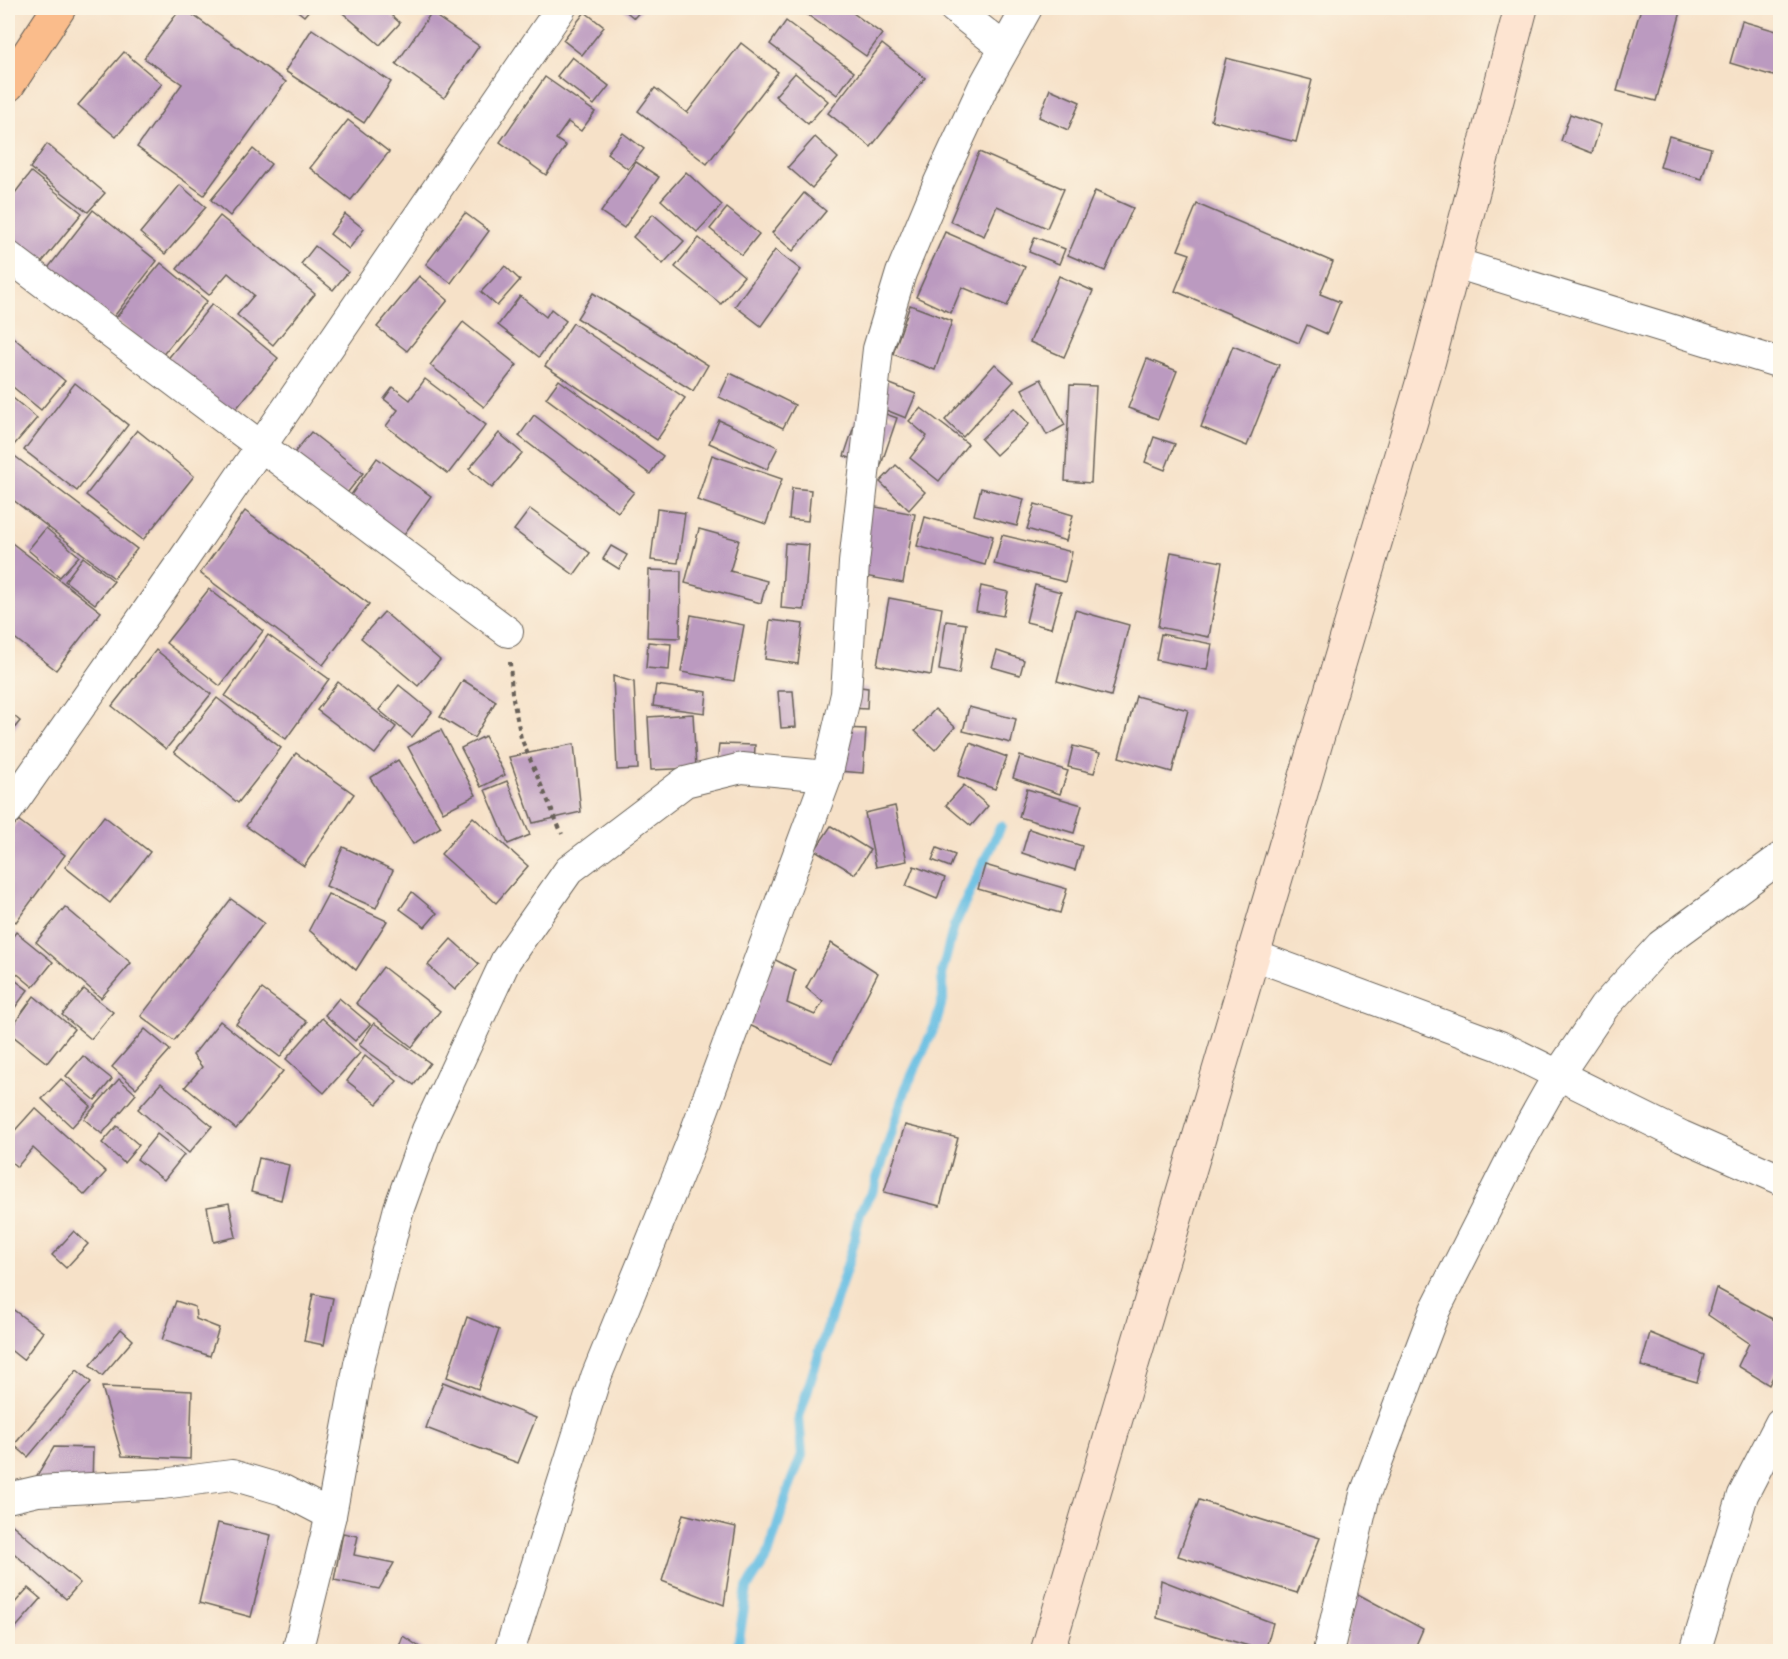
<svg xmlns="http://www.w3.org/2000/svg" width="1788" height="1659" font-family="Itim,sans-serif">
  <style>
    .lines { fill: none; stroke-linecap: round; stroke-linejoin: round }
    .stream { stroke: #66bee3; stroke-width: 10 }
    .building { fill: #bb9ac0 }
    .street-casing { stroke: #686158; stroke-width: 32 }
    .secondary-casing { stroke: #686158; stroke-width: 35 }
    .primary-casing { stroke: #686158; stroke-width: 35 }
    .path { stroke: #686158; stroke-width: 4; stroke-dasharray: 4.5 4.5; stroke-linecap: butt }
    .street { stroke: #fff; stroke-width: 30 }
    .secondary { stroke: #fde4d1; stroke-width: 33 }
    .primary { stroke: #fabc8b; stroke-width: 33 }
  </style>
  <rect width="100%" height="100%" fill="#fcf5e5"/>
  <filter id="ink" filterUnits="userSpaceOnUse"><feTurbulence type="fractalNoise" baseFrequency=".0167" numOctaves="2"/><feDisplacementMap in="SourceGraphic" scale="12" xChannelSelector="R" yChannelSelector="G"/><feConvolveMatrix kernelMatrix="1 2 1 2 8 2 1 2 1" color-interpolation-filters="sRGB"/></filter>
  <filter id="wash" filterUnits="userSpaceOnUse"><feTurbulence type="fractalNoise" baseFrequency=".008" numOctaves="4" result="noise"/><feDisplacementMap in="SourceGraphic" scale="24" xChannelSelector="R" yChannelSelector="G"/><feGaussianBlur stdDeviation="1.35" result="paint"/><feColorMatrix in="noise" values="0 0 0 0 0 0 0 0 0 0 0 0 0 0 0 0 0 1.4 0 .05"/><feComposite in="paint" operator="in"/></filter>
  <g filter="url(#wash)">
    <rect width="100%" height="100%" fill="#f6e1c8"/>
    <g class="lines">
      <path class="stream" d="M737 1652 747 1588 768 1555 791 1482 802 1455 799 1417 851 1253 860 1212 874 1188 906 1088 935 1026 943 998 942 972 954 926 1001 826"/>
    </g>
    <g id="blocks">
      <g class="building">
        <path d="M181 8H183L286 82 204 195 137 147 182 84 144 58Z"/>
        <path d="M294 8H311L304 16Z"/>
        <path d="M337 8H383L400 23 380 45Z"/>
        <path d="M622 8H643L634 18Z"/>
        <path d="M798 8H846L882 34 866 56Z"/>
        <path d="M1641 8H1682L1656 101 1617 91Z"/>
        <path d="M585 12 604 27 582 55 563 40Z"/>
        <path d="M431 13 479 46 444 98 396 64Z"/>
        <path d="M786 21 854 72 837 95 770 44Z"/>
        <path d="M1742 21 1780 32V78L1730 63Z"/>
        <path d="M312 29 391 82 364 123 285 71Z"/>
        <path d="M741 43 778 72 707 164 638 111 655 88 687 113Z"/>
        <path d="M882 44 925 78 871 147 828 113Z"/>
        <path d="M124 52 162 84 116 137 78 105Z"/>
        <path d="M572 57 609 86 594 105 557 76Z"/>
        <path d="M1226 58 1312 80 1296 142 1211 120Z"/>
        <path d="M795 73 828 101 808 124 775 96Z"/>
        <path d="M545 77 595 112 581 131 568 122 556 139 566 146 546 175 500 142Z"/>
        <path d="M1050 89 1080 102 1068 130 1039 117Z"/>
        <path d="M1570 114 1601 125 1592 153 1561 141Z"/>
        <path d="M348 120 389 152 351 200 310 168Z"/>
        <path d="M623 133 644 149 628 169 607 153Z"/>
        <path d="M1669 136 1711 148 1702 179 1660 167Z"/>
        <path d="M815 137 838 158 812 188 788 167Z"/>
        <path d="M47 144 105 193 88 212 30 168Z"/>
        <path d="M253 149 271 164 230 216 211 200Z"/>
        <path d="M979 152 1064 189 1047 228 997 206 984 236 950 221Z"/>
        <path d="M636 162 659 177 624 228 601 212Z"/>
        <path d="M31 172 82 213 38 267 8 243V202Z"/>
        <path d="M686 172 722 205 697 232 661 200Z"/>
        <path d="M180 185 206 207 165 254 140 233Z"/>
        <path d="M1095 191 1133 208 1105 271 1068 255Z"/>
        <path d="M804 193 826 211 793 251 772 233Z"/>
        <path d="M1197 204 1333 262 1320 294 1340 302 1327 334 1307 325 1299 343 1175 291 1190 254 1178 250Z"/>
        <path d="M727 208 759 234 742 255 710 229Z"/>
        <path d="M93 210 157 261 112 319 48 268Z"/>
        <path d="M465 213 489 231 451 283 426 264Z"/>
        <path d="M345 214 364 229 349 249 330 234Z"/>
        <path d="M653 214 684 241 663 264 633 237Z"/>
        <path d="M220 216 315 294 273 345 237 315 254 295 228 273 209 295 177 269Z"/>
        <path d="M945 232 1025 267 1007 306 962 287 951 313 916 297Z"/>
        <path d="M1035 237 1065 249 1059 264 1029 252Z"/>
        <path d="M699 238 744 276 721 304 675 267Z"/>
        <path d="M315 246 348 272 333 290 301 264Z"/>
        <path d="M775 250 801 270 761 326 735 306Z"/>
        <path d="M161 263 207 301 161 357 115 319Z"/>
        <path d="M505 266 520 280 497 306 481 292Z"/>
        <path d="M419 276 448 300 407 351 377 327Z"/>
        <path d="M1059 276 1093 291 1064 357 1030 342Z"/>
        <path d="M593 293 708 365 693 391 577 318Z"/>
        <path d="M520 296 546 317 551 309 566 321 539 357 498 325Z"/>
        <path d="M212 304 278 358 231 415 166 361Z"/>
        <path d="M910 305 952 321 935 370 893 354Z"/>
        <path d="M463 322 517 365 484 407 430 365Z"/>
        <path d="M573 323 685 398 657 440 545 366Z"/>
        <path d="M8 333 65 381 41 410 8 383Z"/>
        <path d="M1233 346 1279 365 1247 446 1201 427Z"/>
        <path d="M1147 359 1177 371 1158 419 1128 408Z"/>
        <path d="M995 364 1014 381 963 437 945 420Z"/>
        <path d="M730 373 795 405 783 428 719 397Z"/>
        <path d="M425 379 486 425 448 474 386 426 398 410 384 399 393 387 410 400Z"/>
        <path d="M1041 379 1065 425 1047 435 1022 389Z"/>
        <path d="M559 380 663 456 650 474 546 398Z"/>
        <path d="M885 382 916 394 906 418 876 406Z"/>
        <path d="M75 383 128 425 77 491 24 450Z"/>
        <path d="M1070 385 1096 386 1091 483 1065 481Z"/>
        <path d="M8 394 37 418 14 445 8 440Z"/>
        <path d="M861 405 897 418 880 468 844 456Z"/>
        <path d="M921 408 968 444 939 481 910 458 927 436 909 421Z"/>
        <path d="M1014 408 1029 424 996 455 981 439Z"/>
        <path d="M534 415 634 492 618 512 519 436Z"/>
        <path d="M719 420 778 447 767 469 709 443Z"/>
        <path d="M137 430 194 476 143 540 86 495Z"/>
        <path d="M311 432 363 473 344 497 291 457Z"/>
        <path d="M499 433 522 453 492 488 469 469Z"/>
        <path d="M1154 437 1175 444 1165 470 1145 462Z"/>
        <path d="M12 454 137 549 114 578 8 496V460Z"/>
        <path d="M712 455 782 479 766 524 697 500Z"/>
        <path d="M377 458 431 496 400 540 346 502Z"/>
        <path d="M896 465 925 492 909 510 880 482Z"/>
        <path d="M792 488 811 490 808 521 789 519Z"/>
        <path d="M981 488 1024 499 1017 526 974 515Z"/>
        <path d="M854 503 915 514 903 583 842 572Z"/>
        <path d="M1035 504 1073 515 1066 541 1027 529Z"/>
        <path d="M530 509 590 553 574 575 514 530Z"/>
        <path d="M657 509 685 513 678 563 651 560Z"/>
        <path d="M245 511 369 604 323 665 200 573Z"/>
        <path d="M925 517 993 536 985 565 917 546Z"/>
        <path d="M46 528 79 556 60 577 28 550Z"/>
        <path d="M699 529 739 540 730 571 767 581 761 603 685 583Z"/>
        <path d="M1002 535 1072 552 1065 582 994 564Z"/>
        <path d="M8 540 101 612 56 670 8 633Z"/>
        <path d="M785 543 809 545 804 610 781 608Z"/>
        <path d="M611 546 627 555 619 569 603 559Z"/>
        <path d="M1171 552 1222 562 1209 637 1158 627Z"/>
        <path d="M83 557 114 581 95 604 65 581Z"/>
        <path d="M649 570 681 571 680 638 647 637Z"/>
        <path d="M1035 585 1061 592 1051 628 1026 622Z"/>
        <path d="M981 586 1008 592 1003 616 976 611Z"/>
        <path d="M209 589 263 631 220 686 166 643Z"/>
        <path d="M889 598 942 608 931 675 877 665Z"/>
        <path d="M1075 610 1129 625 1111 696 1057 681Z"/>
        <path d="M384 612 440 660 418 686 361 638Z"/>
        <path d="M691 615 744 625 734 681 681 672Z"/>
        <path d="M770 620 803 624 798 664 765 659Z"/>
        <path d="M946 621 966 624 959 674 939 670Z"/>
        <path d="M1161 634 1212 644 1207 670 1156 660Z"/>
        <path d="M268 635 329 679 286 739 225 696Z"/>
        <path d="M648 642 671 644 669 670 646 668Z"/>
        <path d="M156 650 211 694 166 749 112 706Z"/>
        <path d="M997 651 1024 660 1020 675 992 667Z"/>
        <path d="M613 676 634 682 638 769 617 770Z"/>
        <path d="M463 680 496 701 474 738 440 717Z"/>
        <path d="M338 682 396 727 375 754 317 710Z"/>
        <path d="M399 685 432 712 412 737 379 710Z"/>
        <path d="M656 685 707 692 705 713 653 706Z"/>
        <path d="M852 686 868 688 867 709 850 708Z"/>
        <path d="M778 691H793L796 727 781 728Z"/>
        <path d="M1136 696 1188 710 1172 772 1119 757Z"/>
        <path d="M217 698 281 748 238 803 174 752Z"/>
        <path d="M969 707 1016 719 1011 743 963 731Z"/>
        <path d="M935 709 955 727 935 750 915 731Z"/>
        <path d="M8 711 20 721 8 736Z"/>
        <path d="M693 714 696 768 651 770 648 717Z"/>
        <path d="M841 728 866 729 863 773 839 771Z"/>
        <path d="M441 730 476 795 443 812 408 747Z"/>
        <path d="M485 736 505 775 481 787 461 748Z"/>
        <path d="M970 743 1007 757 995 789 958 776Z"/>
        <path d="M574 744 581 812 533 823 509 757Z"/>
        <path d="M719 744 755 745 754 766 717 764Z"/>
        <path d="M1073 746 1100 753 1094 773 1068 767Z"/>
        <path d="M296 753 354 794 304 866 246 826Z"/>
        <path d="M1020 756 1068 771 1060 794 1013 778Z"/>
        <path d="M398 760 441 827 413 844 370 778Z"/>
        <path d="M507 781 530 835 508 844 485 790Z"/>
        <path d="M964 785 988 806 971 826 946 805Z"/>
        <path d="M1027 789 1082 805 1074 833 1019 817Z"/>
        <path d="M895 806 907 861 876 867 865 813Z"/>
        <path d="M104 816 150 852 110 903 65 867Z"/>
        <path d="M473 817 528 866 496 903 441 854Z"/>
        <path d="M18 820 65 855 16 922 8 916V834Z"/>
        <path d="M831 826 870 850 855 874 815 850Z"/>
        <path d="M1029 829 1082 846 1075 870 1022 853Z"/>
        <path d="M343 847 393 870 376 908 326 886Z"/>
        <path d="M937 848 955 855 950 867 932 860Z"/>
        <path d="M985 865 1067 889 1060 913 978 889Z"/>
        <path d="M914 866 945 878 937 899 906 886Z"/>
        <path d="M412 892 437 913 425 927 400 909Z"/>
        <path d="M328 894 387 921 356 970 309 930Z"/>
        <path d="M231 899 264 923 174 1041 141 1016Z"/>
        <path d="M65 907 131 963 101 998 36 942Z"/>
        <path d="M16 932 53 962 33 987 8 966V943Z"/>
        <path d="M451 939 479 964 455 990 428 965Z"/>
        <path d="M831 943 878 973 832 1063 747 1024 768 956 795 970 787 1003 815 1015 823 1002 806 988Z"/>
        <path d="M383 967 440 1011 412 1047 356 1003Z"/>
        <path d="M8 975 28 990 8 1017Z"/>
        <path d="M84 989 113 1012 91 1039 62 1015Z"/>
        <path d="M262 989 307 1022 280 1057 236 1024Z"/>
        <path d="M34 996 74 1029 47 1063 8 1032Z"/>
        <path d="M339 998 370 1024 355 1041 325 1015Z"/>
        <path d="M322 1018 360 1053 324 1093 286 1059Z"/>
        <path d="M220 1021 283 1071 236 1129 185 1087 202 1067 193 1055Z"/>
        <path d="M374 1023 430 1063 414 1085 359 1045Z"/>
        <path d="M145 1029 170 1050 136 1088 112 1067Z"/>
        <path d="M83 1056 112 1079 95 1100 66 1076Z"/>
        <path d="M365 1056 397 1081 377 1104 347 1081Z"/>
        <path d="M61 1079 91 1106 72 1127 42 1099Z"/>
        <path d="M119 1079 136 1094 102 1134 84 1119Z"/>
        <path d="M161 1083 212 1126 189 1153 138 1109Z"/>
        <path d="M35 1108 106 1172 85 1195 33 1148 17 1167 8 1159V1138Z"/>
        <path d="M905 1125 958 1138 940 1206 884 1192Z"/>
        <path d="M117 1126 139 1145 124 1163 102 1143Z"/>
        <path d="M157 1134 184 1155 164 1180 137 1159Z"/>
        <path d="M259 1158 289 1165 281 1200 251 1192Z"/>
        <path d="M229 1203 236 1237 214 1242 207 1207Z"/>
        <path d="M74 1231 88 1244 66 1268 52 1255Z"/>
        <path d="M1716 1288 1780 1323V1362L1769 1385 1738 1366 1749 1343 1708 1315Z"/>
        <path d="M313 1294 333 1298 324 1345 304 1341Z"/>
        <path d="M176 1301 195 1307 196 1319 219 1328 210 1356 162 1340Z"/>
        <path d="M11 1308 43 1332 23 1360 8 1348V1313Z"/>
        <path d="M467 1317 499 1330 478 1389 447 1377Z"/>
        <path d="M121 1329 133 1340 102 1376 90 1365Z"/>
        <path d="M1650 1333 1704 1355 1697 1382 1641 1366Z"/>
        <path d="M77 1370 91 1382 28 1457 14 1445Z"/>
        <path d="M443 1382 536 1418 518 1463 426 1428Z"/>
        <path d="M102 1387 192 1391 190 1459 122 1456Z"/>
        <path d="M54 1447 93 1448 92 1484 33 1482Z"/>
        <path d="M1199 1500 1320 1538 1297 1593 1178 1556Z"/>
        <path d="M683 1514 736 1527 724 1605 662 1581Z"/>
        <path d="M8 1521 80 1583 66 1599 8 1548Z"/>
        <path d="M218 1523 271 1535 251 1617 199 1603Z"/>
        <path d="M343 1533 358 1536 354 1555 394 1563 379 1589 334 1580Z"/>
        <path d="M1161 1580 1273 1623 1265 1651 1157 1618Z"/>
        <path d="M28 1588 41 1599 11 1633 8 1630V1596L13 1605Z"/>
        <path d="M1354 1592 1423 1629 1413 1652H1344Z"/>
        <path d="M403 1636 427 1652H397Z"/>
      </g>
    </g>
  </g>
  <g filter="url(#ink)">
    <use href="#blocks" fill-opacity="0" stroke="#686158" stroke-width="1.5"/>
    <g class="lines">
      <defs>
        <g id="street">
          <path d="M954 8 1004 48"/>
          <path d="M8 256 508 632"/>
          <path d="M1455 263 1780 363"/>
          <path d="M8 810 181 563 561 8"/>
          <path d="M1253 955 1500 1046 1682 1136 1780 1179"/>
          <path d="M8 1498 38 1491 162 1484 232 1475 283 1490 331 1515"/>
          <path d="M297 1652 331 1515 359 1364 399 1208 427 1130 506 960 569 870 685 782 742 768 827 776"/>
          <path d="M509 1652 596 1377 690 1146 827 776 846 694 854 563 878 349 901 273 939 182 983 87 1027 8"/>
          <path d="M1328 1652 1365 1494 1435 1310 1517 1148 1558 1075 1604 1007 1661 945 1780 858"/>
          <path d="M1695 1652 1743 1495 1780 1423"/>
        </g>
        <path id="secondary" d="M1047 1652 1429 360 1521 8"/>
        <path id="primary" d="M8 85 59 8"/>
      </defs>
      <use href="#street" class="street-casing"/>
      <use href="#secondary" class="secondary-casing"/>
      <use href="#primary" class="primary-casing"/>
      <path class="path" d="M510 662 512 694 521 738 562 834"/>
      <use href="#street" class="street"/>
      <use href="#secondary" class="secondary"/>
      <use href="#primary" class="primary"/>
    </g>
  </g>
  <rect width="1788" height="1659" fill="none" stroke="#fcf5e5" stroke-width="30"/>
</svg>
